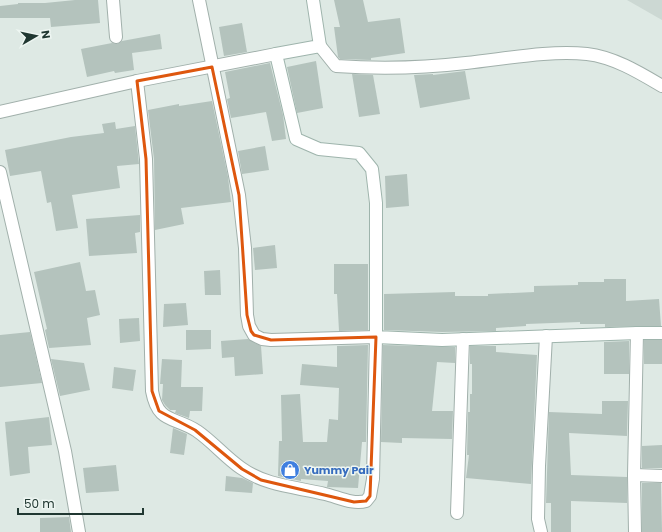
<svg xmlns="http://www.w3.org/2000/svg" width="662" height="532" font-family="Poppins,sans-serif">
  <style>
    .built { fill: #ccd8d3 }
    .building { fill: #b4c3bd }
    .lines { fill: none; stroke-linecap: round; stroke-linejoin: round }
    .street-casing { stroke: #a1b0ab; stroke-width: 14 }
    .secondary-casing { stroke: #9eb4ac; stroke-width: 14 }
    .street { stroke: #fff; stroke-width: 12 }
    .secondary { stroke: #fff; stroke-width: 12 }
    .marked { fill: none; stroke: #de570e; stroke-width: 3; stroke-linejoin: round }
    .labels { text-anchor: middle; stroke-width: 3; stroke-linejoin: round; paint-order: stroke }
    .shop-label { font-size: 11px; font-weight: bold; fill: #366cbe; stroke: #eef6f2; text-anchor: start }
  </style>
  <rect width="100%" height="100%" fill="#dee9e4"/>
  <path class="built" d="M627 0H662V20Z"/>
  <g class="building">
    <path d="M75 0H98L100 23 51 27 50 18H0V6L18 4V3H45Z"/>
    <path d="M334 0H363L368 22 400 18 405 53 371 58V60L340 59 338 57 334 27H340Z"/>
    <path d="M242 23 247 52 224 56 219 27Z"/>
    <path d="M160 34 162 49 132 53 134 70 115 73 114 71 87 77 81 49 112 43 117 44 122 41Z"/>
    <path d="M316 61 323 108 297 113 287 67Z"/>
    <path d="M270 63 283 115 286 139 272 141 266 112 231 118 227 99 230 98 225 72Z"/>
    <path d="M465 71 470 99 420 108 414 75 433 74V75Z"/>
    <path d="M352 74 373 75 380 114 359 117Z"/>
    <path d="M212 101 228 177 231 202 181 208 184 224 155 230 154 159 148 110 179 104V106Z"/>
    <path d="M115 122 116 129 135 126 139 164 117 166 120 188 72 195 78 228 56 231 51 202 47 203 41 171 10 176 5 150 71 137 104 133 102 124Z"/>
    <path d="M265 146 269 170 242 174 238 151Z"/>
    <path d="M407 174 409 206 386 208 385 176Z"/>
    <path d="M140 215V232L135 233 137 253 89 256 86 219Z"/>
    <path d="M275 245 277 268 255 270 253 248Z"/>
    <path d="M80 262 86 291 95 290 100 315 87 318 91 345 49 348 45 330 47 329 34 272Z"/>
    <path d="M334 264H368V330L339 331 337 294H334Z"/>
    <path d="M220 270 221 295H205L204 271Z"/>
    <path d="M604 279H626V301L659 299 661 326 605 327V324H580V322L526 324V326L496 328V331L442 332 384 330V294L455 292V296H488V294L534 292V286L578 285V282H604Z"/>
    <path d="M186 303 188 325 163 327 164 304Z"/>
    <path d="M139 318 140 341 120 343 119 319Z"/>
    <path d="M186 330H211V349L186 350Z"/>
    <path d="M30 332 42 383 0 387V335Z"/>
    <path d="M248 339 261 346 263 374 235 376 234 357 222 358 221 341Z"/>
    <rect x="644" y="340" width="18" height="24"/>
    <path d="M629 341V374H604V342Z"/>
    <path d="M368 345 366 442H362L358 488 327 487 328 481 301 479V481L278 476 279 441H282L281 395 300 394 303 442H327L329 419 338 420 339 388 300 385 302 364 337 367V346Z"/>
    <path d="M383 345 455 347V363L437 362 432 411H453L452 439 402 438V443L381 442Z"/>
    <path d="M470 346H496V352L537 355 531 484 466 478 469 455H467L468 412H470V394H472V364H470Z"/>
    <path d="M51 359 84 363 90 390 60 396Z"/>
    <path d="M162 359 182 360 181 387H203L202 411H190L189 418 175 413 176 410H170L165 405 162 400 163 384H160Z"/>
    <path d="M114 367 136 370 133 391 112 388Z"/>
    <path d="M602 401H628L627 436 569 433 571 475 627 477V503L571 501V532H551V503H546L549 412 602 414Z"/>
    <path d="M49 417 52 445 28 447 30 473 10 476 5 422Z"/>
    <path d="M173 428 187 434 184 455 170 453Z"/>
    <path d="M662 445V468H642V446Z"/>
    <path d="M116 465 119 491 86 493 83 468Z"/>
    <path d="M226 476 242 478 253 483 252 493 225 491Z"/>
    <path d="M642 483H661L662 532H642Z"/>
    <path d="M69 517 71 532H40V518Z"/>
  </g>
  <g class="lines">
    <defs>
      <g id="street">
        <path d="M113 0 116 37"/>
        <path d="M320 46 336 66C379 69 423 68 466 63 505 59 549 50 587 54 614 57 640 73 662 86"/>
        <path d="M137 81 146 159 152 391C158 424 174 416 197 431 213 442 225 457 241 468 266 486 297 487 325 494 338 497 353 505 366 501L370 496 373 479 376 337 271 340 262 339 254 335 249 326 247 315 245 248 239 195 199 0"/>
        <path d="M0 112 137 81 276 54"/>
        <path d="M0 172 65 451 79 532"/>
        <path d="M634 475 662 476"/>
        <path d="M457 513 463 339"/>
        <path d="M541 532 538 519 539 466 546 336"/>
        <path d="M635 532 634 475 637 333"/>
      </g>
      <path id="secondary" d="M313 0 320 46 276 54 296 139 319 149 359 153 372 169 376 203V337L442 340 637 333H662"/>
    </defs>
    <use href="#street" class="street-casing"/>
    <use href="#secondary" class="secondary-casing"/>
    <use href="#street" class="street"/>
    <use href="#secondary" class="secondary"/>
  </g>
  <path class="marked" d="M212 67 239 195 247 315 251 331 254 335 271 340 376 337 370 496 366 501 354 502 261 480 242 469 195 430 159 411 152 391 146 159 137 81Z"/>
  <defs>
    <symbol id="shop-disc" viewBox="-11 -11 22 22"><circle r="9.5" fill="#3f7fe0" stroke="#eef6f2"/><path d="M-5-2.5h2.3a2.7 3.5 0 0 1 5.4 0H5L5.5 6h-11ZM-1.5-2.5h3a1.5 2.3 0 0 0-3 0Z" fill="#fff"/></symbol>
  </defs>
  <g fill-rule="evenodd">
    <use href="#shop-disc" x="279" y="459" width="22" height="22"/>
  </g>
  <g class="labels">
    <g class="shop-label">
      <text x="304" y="474">Yummy Pair</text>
    </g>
  </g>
  <g transform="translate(36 36) rotate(81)" stroke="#eef6f2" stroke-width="3" paint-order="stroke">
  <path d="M0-3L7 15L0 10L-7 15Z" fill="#203731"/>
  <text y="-6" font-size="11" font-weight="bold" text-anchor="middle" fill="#203731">N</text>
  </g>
  <path d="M18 508v6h125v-6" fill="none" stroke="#203731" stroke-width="2"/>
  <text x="24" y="508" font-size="12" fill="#203731" stroke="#eef6f2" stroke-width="3" paint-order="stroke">50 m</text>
</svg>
